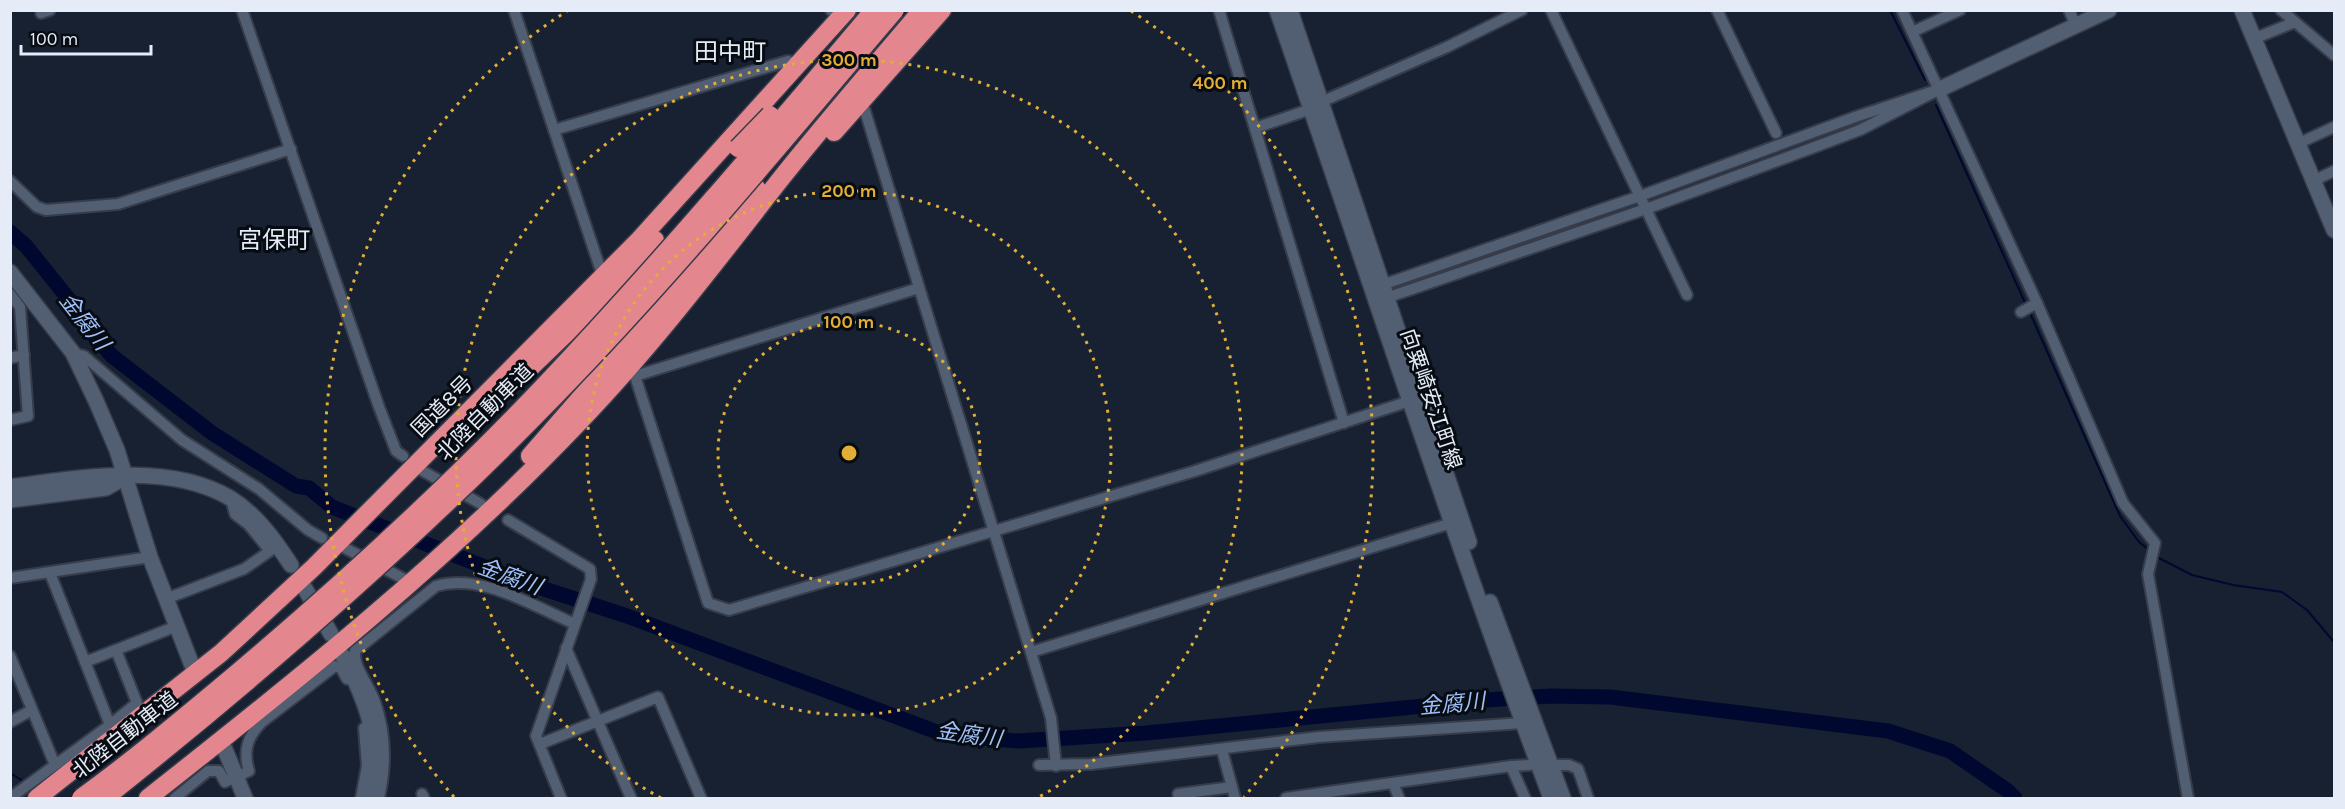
<svg xmlns="http://www.w3.org/2000/svg" width="2345" height="809" font-family="Karla,'Noto Sans JP',sans-serif">
  <style>
    .lines { fill: none; stroke-linecap: round; stroke-linejoin: round }
    .stream { stroke: #00082f; stroke-width: 2 }
    .river { stroke: #00082f; stroke-width: 15 }
    .street-casing { stroke: #363c4a; stroke-width: 14 }
    .secondary-casing { stroke: #363c4a; stroke-width: 18 }
    .highway-casing { stroke: #363c4a; stroke-width: 21 }
    .street { stroke: #525e72; stroke-width: 10 }
    .secondary { stroke: #525e72; stroke-width: 15 }
    .highway { stroke: #e4868e; stroke-width: 18 }
    .highway-bridge-casing { stroke: #363c4a; stroke-width: 21; stroke-linecap: butt }
    .highway-bridge { stroke: #e4868e; stroke-width: 18 }
    .ring { fill: none; stroke: #e3ae35; stroke-width: 3; stroke-dasharray: 3 6 }
    .labels { text-anchor: middle; stroke-width: 6; stroke-linejoin: round; paint-order: stroke }
    .street-label { font-size: 21px; fill: #e5ecf7; stroke: #070b12 }
    .water-label { font-size: 22px; font-style: italic; fill: #9fc0f9; stroke: #070b12 }
    .quarter-label { font-size: 24px; fill: #e5ecf7; stroke: #070b12 }
    .centre { fill: #e3ae35; stroke: #070b12; stroke-width: 3 }
    .ring-label { font-size: 18px; text-anchor: middle; font-weight: bold; fill: #e3ae35; stroke: #070b12; stroke-width: 6; stroke-linejoin: round; paint-order: stroke }
  </style>
  <rect width="100%" height="100%" fill="#172132"/>
  <g class="lines">
    <g class="stream">
      <path d="M1890 10 1925 80"/>
      <path d="M1936 105 2026 305"/>
      <path d="M2030 313 2120 516 2139 542 2149 550"/>
      <path d="M2155 556 2192 575 2233 585 2282 592 2307 610 2334 642"/>
      <path d="M10 773 23 781"/>
    </g>
    <path class="river" d="M10 232 26 246 71 302 90 331 112 356 212 433 296 486 309 488 332 507 523 582 627 616 945 735 1018 741 1146 733 1485 700 1551 696 1610 697 1888 731 1950 751 2008 791 2015 798"/>
    <defs>
      <g id="street">
        <path d="M242 10 379 407 396 451 403 456"/>
        <path d="M514 10 603 277"/>
        <path d="M831 10 832 11"/>
        <path d="M1219 10 1344 423"/>
        <path d="M1551 10 1687 295"/>
        <path d="M1717 10 1776 133"/>
        <path d="M1902 10 2037 303 2123 503 2155 543 2148 574 2188 798"/>
        <path d="M2069 10 2076 26"/>
        <path d="M2281 10 2334 55"/>
        <path d="M41 13 50 10"/>
        <path d="M1912 32 1960 10"/>
        <path d="M2253 39 2295 22"/>
        <path d="M1940 89 1860 130 1788 157 1646 209 1386 298 1373 295 1382 285 1640 196 1855 117Z"/>
        <path d="M862 101 1051 718 1056 766"/>
        <path d="M1255 128 1311 109 1321 102 1447 47 1522 10"/>
        <path d="M554 130 788 61 799 64"/>
        <path d="M2297 144 2334 127"/>
        <path d="M10 181 37 207 46 210 118 204 291 149"/>
        <path d="M2313 181 2334 171"/>
        <path d="M10 294 20 307 28 416 10 420"/>
        <path d="M2021 312 2037 303"/>
        <path d="M73 353 84 356 182 440 259 489 308 530 322 538"/>
        <path d="M10 358 24 355"/>
        <path d="M626 370 635 376 708 603 729 610 1195 471 1416 399"/>
        <path d="M635 376 919 288"/>
        <path d="M421 470 481 504"/>
        <path d="M508 520 590 569 591 579 536 736 561 798"/>
        <path d="M345 548 404 579"/>
        <path d="M10 578 150 557"/>
        <path d="M168 598 244 569 270 551 249 525 235 514 231 499"/>
        <path d="M566 648 631 798"/>
        <path d="M1031 652 1458 521"/>
        <path d="M10 656 55 765"/>
        <path d="M85 662 177 626"/>
        <path d="M10 722 32 710"/>
        <path d="M110 725 137 703 116 650"/>
        <path d="M540 744 658 697 701 798"/>
        <path d="M1222 750 1235 798"/>
        <path d="M1039 765 1091 764 1319 737 1523 723"/>
        <path d="M1558 765H1569L1578 769 1588 798"/>
        <path d="M1511 766 1530 765"/>
        <path d="M1393 783 1399 798"/>
        <path d="M422 794 424 798"/>
        <path d="M10 798 110 725 50 573"/>
        <path d="M175 798 208 771H219L225 782 249 771C243 751 247 737 262 722L335 666 341 668 347 679"/>
        <path d="M361 798 367 766 364 728"/>
        <path d="M379 798C386 767 386 733 375 702 370 686 353 667 355 651L436 586C482 573 533 606 575 624"/>
        <path d="M1180 798 1178 794 1232 787"/>
        <path d="M1286 798 1511 766 1525 798"/>
      </g>
      <g id="secondary">
        <path d="M1277 10C1368 273 1453 538 1551 798"/>
        <path d="M1290 10 1469 542"/>
        <path d="M2242 10 2334 230"/>
        <path d="M1940 89 2109 10"/>
        <path d="M10 272 73 353 96 401 117 450 150 557 195 673"/>
        <path d="M10 487C78 478 168 461 230 498 256 514 274 539 291 565"/>
        <path d="M10 500 106 488 125 477"/>
        <path d="M304 587 331 634"/>
        <path d="M1490 602 1563 798"/>
        <path d="M343 656C368 704 383 744 369 798"/>
        <path d="M221 740 245 798"/>
      </g>
      <g id="highway">
        <path d="M834 132 942 10"/>
        <path d="M532 366 609 292 655 240"/>
        <path d="M530 456 671 294 757 189"/>
        <path d="M37 798 221 653 314 567 639 240 847 10"/>
        <path d="M148 798C298 680 448 560 580 421 652 346 715 263 779 181 825 123 874 67 922 10"/>
      </g>
    </defs>
    <use href="#street" class="street-casing"/>
    <use href="#secondary" class="secondary-casing"/>
    <use href="#highway" class="highway-casing"/>
    <use href="#street" class="street"/>
    <use href="#secondary" class="secondary"/>
    <use href="#highway" class="highway"/>
    <defs>
      <g id="highway-bridge">
        <path d="M738 148 770 115"/>
        <path d="M81 798C132 761 181 720 230 679 339 587 445 490 543 387 658 265 766 138 874 10"/>
        <path d="M105 798C262 673 413 542 553 398 673 275 783 141 895 10"/>
      </g>
    </defs>
    <use href="#highway-bridge" class="highway-bridge-casing"/>
    <use href="#highway-bridge" class="highway-bridge"/>
  </g>
  <g class="ring">
    <circle cx="849" cy="453" r="131"/>
    <circle cx="849" cy="453" r="262"/>
    <path d="M661 798A393 393 0 1 1 1037 798"/>
    <path d="M454 797A524 524 0 0 1 567 11M1131 11A524 524 0 0 1 1244 797"/>
  </g>
  <g class="labels">
    <g class="street-label">
      <text transform="translate(1431 399) rotate(71)" y="7">向粟崎安江町線</text>
      <text transform="translate(442 406) rotate(-45)" y="7">国道8号</text>
      <text transform="translate(485 412) rotate(-45)" y="7">北陸自動車道</text>
      <text transform="translate(125 735) rotate(-38)" y="7">北陸自動車道</text>
    </g>
    <g class="water-label">
      <text transform="translate(85 321) rotate(52)" y="8">金腐川</text>
      <text transform="translate(510 576) rotate(20)" y="8">金腐川</text>
      <text transform="translate(1452 703) rotate(-5)" y="8">金腐川</text>
      <text transform="translate(969 734) rotate(8)" y="8">金腐川</text>
    </g>
    <g class="quarter-label">
      <text x="730" y="60">田中町</text>
      <text x="274" y="248">宮保町</text>
    </g>
  </g>
  <circle cx="849" cy="453" r="9" class="centre"/>
  <g class="ring-label">
    <text x="849" y="66">300 m</text>
    <text x="1220" y="89">400 m</text>
    <text x="849" y="197">200 m</text>
    <text x="849" y="328">100 m</text>
  </g>
  <rect width="2345" height="809" fill="none" stroke="#e5ecf7" stroke-width="24"/>
  <path d="M21 45v9h130v-9" fill="none" stroke="#e5ecf7" stroke-width="3"/>
  <text x="30" y="45" font-size="18" fill="#e5ecf7" stroke="#070b12" stroke-width="4.5" paint-order="stroke">100 m</text>
</svg>
